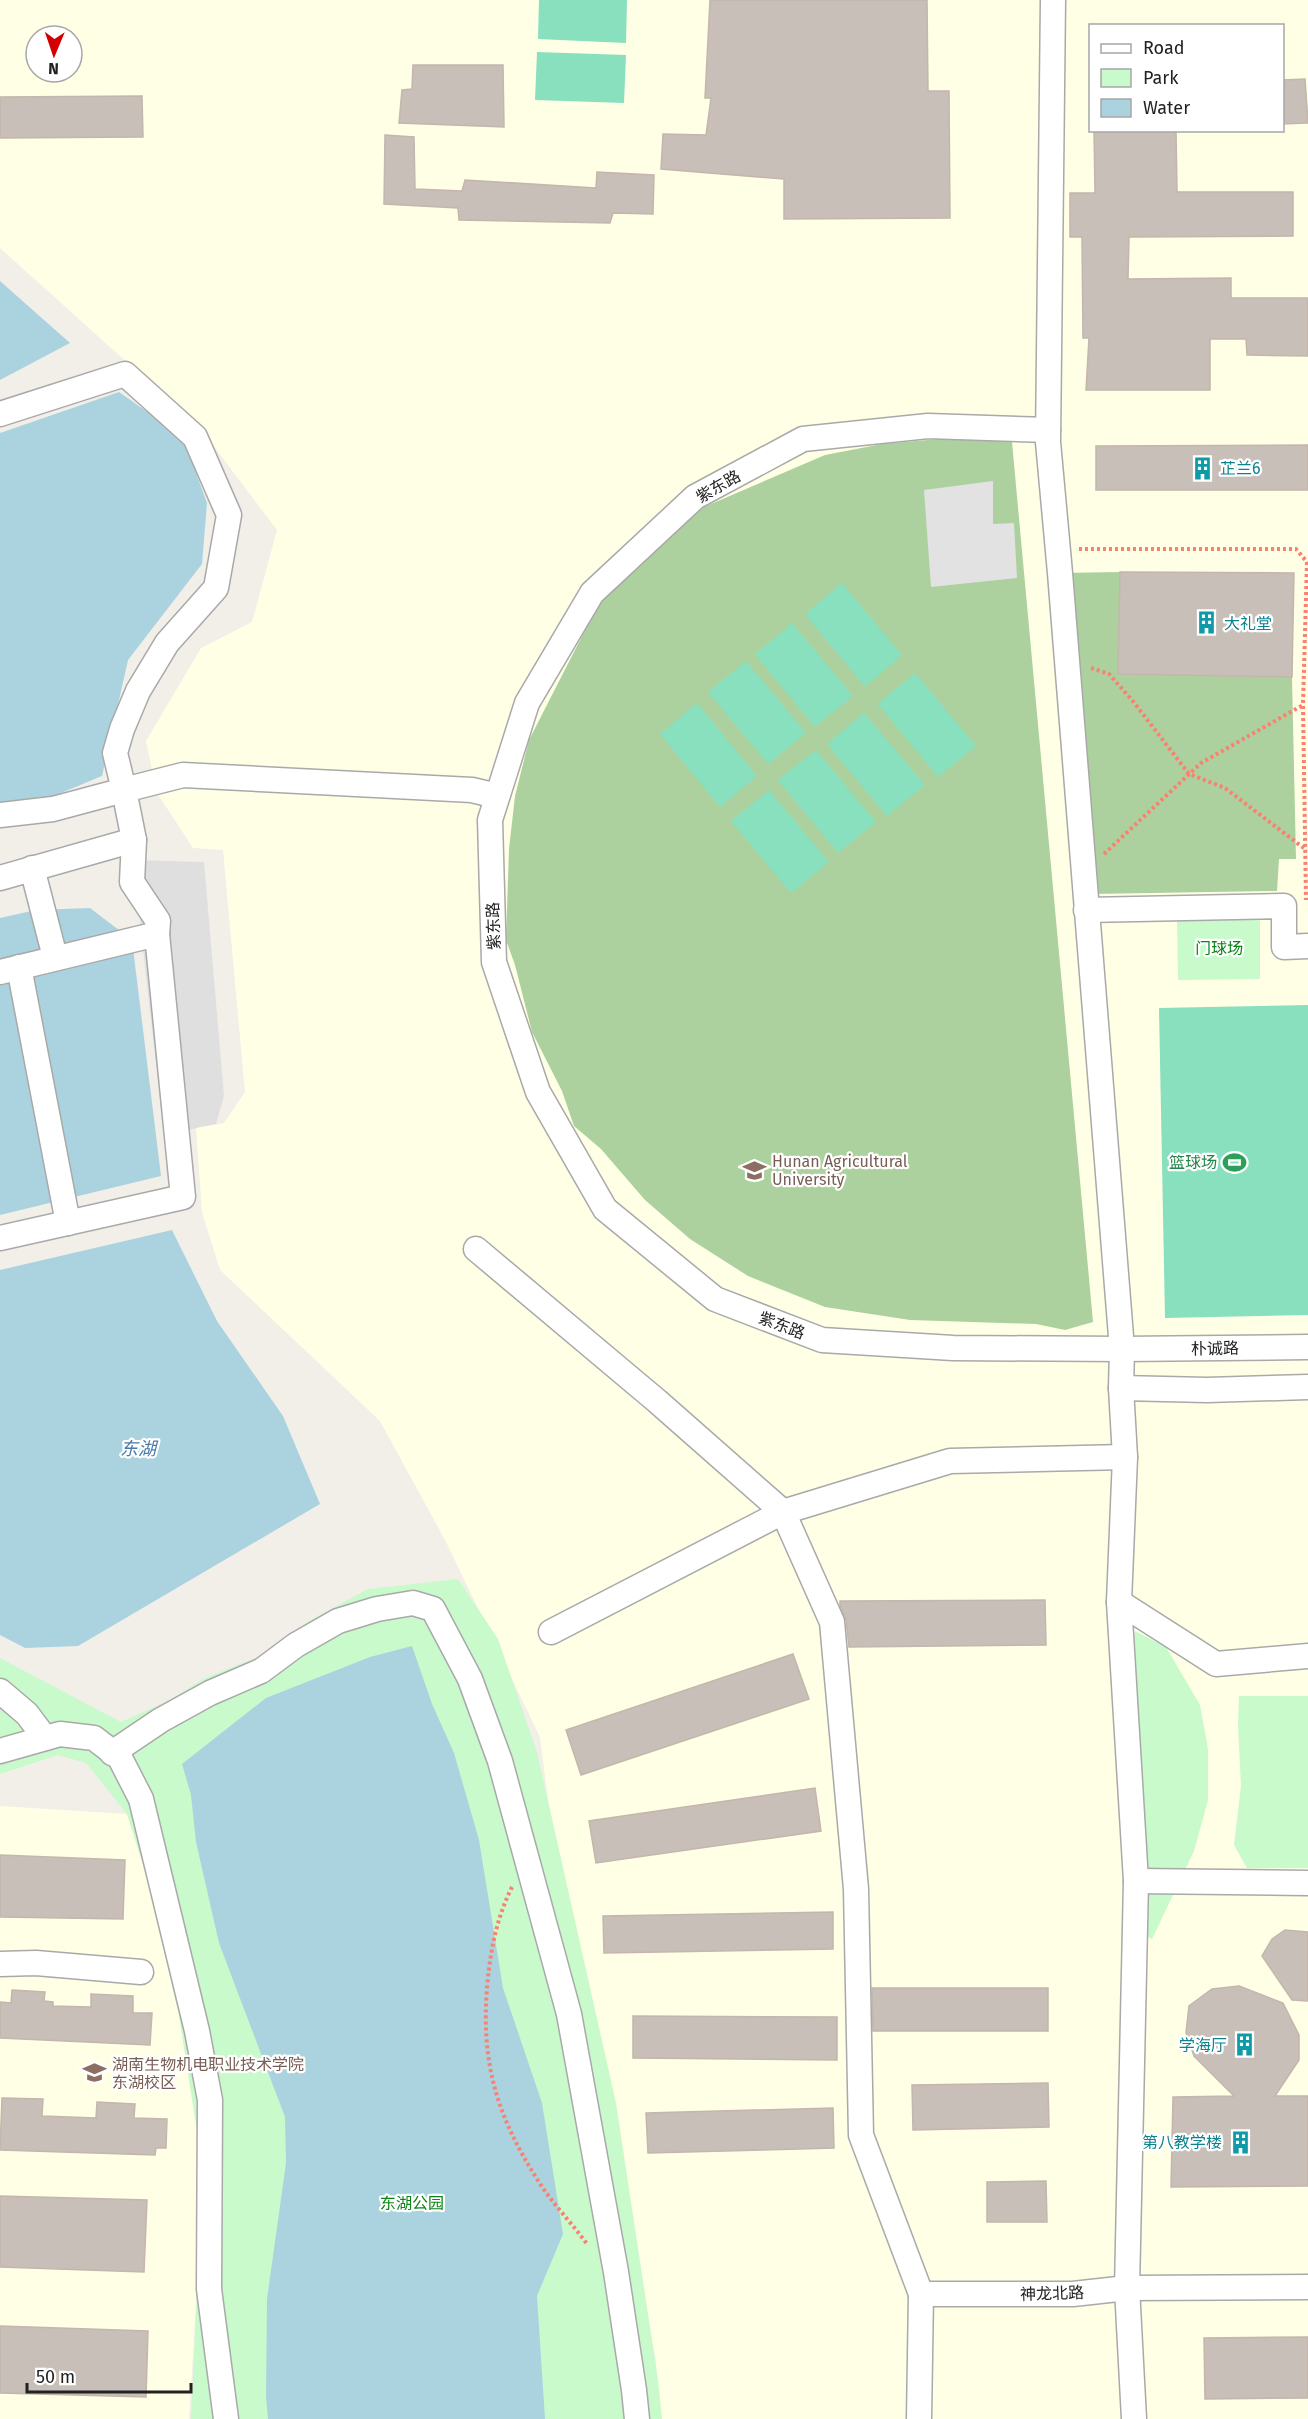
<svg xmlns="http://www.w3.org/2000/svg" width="1308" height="2419" font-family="'Fira Sans','Noto Sans SC',sans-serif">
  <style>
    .residential { fill: #e0dfdf }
    .education { fill: #ffffe5; fill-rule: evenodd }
    .forest { fill: #add19e }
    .park { fill: #c8facc }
    .pitch { fill: #88e0be }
    .parking { fill: #e2e2e2 }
    .water { fill: #aad3df }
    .building { fill: #c7bfb8; stroke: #c4b6ab; stroke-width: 1.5 }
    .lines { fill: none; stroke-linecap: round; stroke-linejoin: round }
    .minor-casing { stroke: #a9a9a9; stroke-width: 27 }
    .path { stroke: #fa8072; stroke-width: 4; stroke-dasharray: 3 3; stroke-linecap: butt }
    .minor { stroke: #fff; stroke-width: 24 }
    .labels { text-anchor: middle; stroke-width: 4.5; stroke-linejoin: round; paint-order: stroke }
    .culture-label { font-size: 16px; fill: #0d838f; stroke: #fff; text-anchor: start }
    .street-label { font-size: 16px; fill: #222; stroke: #fff }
    .park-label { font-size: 16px; fill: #0c8416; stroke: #fff }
    .education-label { font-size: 16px; fill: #785e54; stroke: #fff; text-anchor: start }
    .leisure-label { font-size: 16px; fill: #27864d; stroke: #fff; text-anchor: end }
    .water-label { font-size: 18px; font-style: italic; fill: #4a7aab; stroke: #fff }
  </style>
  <rect width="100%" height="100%" fill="#f2efe9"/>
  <path class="residential" d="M133 860 204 862 224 1096 216 1124 164 1135Z"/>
  <g class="education">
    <path d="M0 0H1308V2419H658L656 2361 633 2243 563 1919 540 1737 445 1540 380 1421 220 1270 202 1212 196 1128 224 1123 245 1092 223 850 193 848 157 793 146 741 201 648 252 622 277 530 200 428 0 248ZM1090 26H1282V130H1090ZM36 36H72V72H36Z"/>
    <path d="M0 1806 127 1814 147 1877 179 2015 197 2131V2289L189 2419H0Z"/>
  </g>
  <g class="forest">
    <path d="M939 439H998L1012 442 1093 1322 1065 1330 1036 1324 910 1320 825 1307 748 1276 690 1239 645 1200 601 1149 574 1126 562 1091 532 1032 515 965 506 940 509 849 515 796 529 740 602 597 628 576 662 541 704 507 825 455 882 444Z"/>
    <path d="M1120 572 1119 674 1292 677 1296 859H1279L1277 891 1091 894 1060 573Z"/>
  </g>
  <g class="park">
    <path d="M1260 916V979L1178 980 1177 917Z"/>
    <path d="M458 1579 498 1639 537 1752 616 2103 658 2380 662 2419H191L197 2289V2131L179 2015 147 1877 127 1814 86 1763 58 1755 0 1774V1658L121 1722 168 1701 205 1678 258 1657 309 1621 368 1589Z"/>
    <path d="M1135 1631 1166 1647 1200 1705 1208 1749V1800L1194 1851 1152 1939 1143 1935 1133 1642Z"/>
    <path d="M1239 1696H1308V1868H1247L1234 1845 1241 1786 1238 1726Z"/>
  </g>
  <g class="pitch">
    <path d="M539 0H627L626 43 538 39Z"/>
    <path d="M537 52 626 55 624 103 535 100Z"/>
    <path d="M842 583 902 655 865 687 805 614Z"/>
    <path d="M792 623 853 696 815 727 755 654Z"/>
    <path d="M746 661 806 733 768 764 708 692Z"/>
    <path d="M915 673 976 746 938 777 878 704Z"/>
    <path d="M697 703 757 776 720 807 660 734Z"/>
    <path d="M864 713 925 785 887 816 827 744Z"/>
    <path d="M816 750 876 822 838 853 778 780Z"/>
    <path d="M769 790 829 862 791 893 731 821Z"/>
    <path d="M1308 1005V1315L1165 1318 1159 1008Z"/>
  </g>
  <path class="parking" d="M993 481V524L1014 523 1017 578 931 587 924 490Z"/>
  <g class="water">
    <path d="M0 281 70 343 0 380Z"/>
    <path d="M119 392 183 437 207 503 202 564 128 660 102 776 44 800 0 808V433Z"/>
    <path d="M90 908 132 940 161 1176 0 1215V918L36 910Z"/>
    <path d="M172 1230 217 1321 283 1416 320 1504 78 1646 25 1648 0 1635V1270Z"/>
    <path d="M412 1646 432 1704 454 1753 479 1840 503 1988 542 2103 563 2234 537 2296 545 2419H268L266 2397 267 2299 286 2163 285 2117 219 1943 196 1842 191 1795 182 1764 266 1698 370 1657Z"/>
  </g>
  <g class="building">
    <path d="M710 0H927L928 91H949L950 218 784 219V179L661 169 663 134 706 135 711 98H705Z"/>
    <path d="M413 65H503L504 127 399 123 402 90 412 89Z"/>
    <path d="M1305 79 1308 123 1282 124V80Z"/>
    <path d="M142 96 143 137 0 138V97Z"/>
    <path d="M1094 130H1176L1177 192H1293V236L1129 237 1128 279 1231 278V298H1308V356L1247 355 1246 339H1210V390H1086L1089 338H1083L1082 237H1070V193H1095Z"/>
    <path d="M385 135 414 137 415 189 462 191 465 180 596 188 597 172 654 175 653 214 613 213 610 223 459 220 458 208 384 204Z"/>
    <path d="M1308 445V490H1096V446Z"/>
    <path d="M1120 572 1294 573 1292 677 1118 674Z"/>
    <path d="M1045 1600 1046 1645 849 1647 846 1620 840 1605V1601Z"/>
    <path d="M793 1654 809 1699 581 1775 566 1730Z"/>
    <path d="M815 1788 821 1831 596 1863 589 1821Z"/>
    <path d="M0 1855 125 1860 123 1919 0 1917Z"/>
    <path d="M833 1912V1949L604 1953 603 1916Z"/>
    <path d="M1285 1930 1308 1932V2001L1292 2000 1262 1956 1272 1939Z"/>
    <path d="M1239 1986 1283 2003 1299 2035V2060L1275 2096H1308V2186L1171 2187 1173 2097 1234 2096 1194 2056 1186 2033 1189 2006 1212 1989Z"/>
    <path d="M872 1988H1048V2031H873Z"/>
    <path d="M12 1990 45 1992 44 2001 53 2002V2006L91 2007V1994L133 1996V2013H152L150 2045 0 2038V2002L11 2003Z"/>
    <path d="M633 2016 837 2017V2060L633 2058Z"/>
    <path d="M1048 2083 1049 2127 913 2130 912 2085Z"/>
    <path d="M2 2098 43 2099 42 2116 96 2118 97 2102 135 2104 134 2118 167 2119 166 2148H156L155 2155 0 2150Z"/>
    <path d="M833 2108 834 2148 648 2153 646 2113Z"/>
    <path d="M1046 2181 1047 2222H987V2182Z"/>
    <path d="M0 2196 147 2200 144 2272 0 2267Z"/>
    <path d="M0 2326 148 2331 146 2397 0 2393Z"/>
    <path d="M1308 2337V2398L1205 2399 1204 2338Z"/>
  </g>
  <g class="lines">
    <defs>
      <g id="minor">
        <path d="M1053 0 1048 442 1060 573 1122 1349 1121 1388 1125 1457 1119 1602 1136 1881 1127 2288 1134 2419"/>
        <path d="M0 414 125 374 195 437 229 515 216 588 167 643 138 691 122 729 115 753 124 790 53 809 0 815"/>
        <path d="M1048 430 928 426 803 439 695 497 592 593 527 703 490 820 494 962 538 1092 605 1209 715 1299 822 1340 953 1348 1122 1349 1308 1347"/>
        <path d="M32 868 55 957"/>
        <path d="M0 878 134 840"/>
        <path d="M1086 910 1284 906V947L1308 946"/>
        <path d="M19 967 68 1223"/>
        <path d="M0 972 157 934"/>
        <path d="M0 1238 183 1197 157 934 158 921 132 882 134 840 124 790 183 775 472 790 497 796"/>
        <path d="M476 1249 657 1401 783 1512 832 1622 856 1889 861 2135 921 2294"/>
        <path d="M1121 1388 1207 1390 1308 1387"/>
        <path d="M1119 1602 1216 1664 1308 1656"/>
        <path d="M551 1632 783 1512 950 1461 1125 1457"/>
        <path d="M0 1691 27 1714 45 1738"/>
        <path d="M0 1751 60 1734 94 1738 120 1758 141 1799 197 2031 210 2100 209 2289 226 2419"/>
        <path d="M112 1753 161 1720 210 1693 261 1671 296 1645 338 1621 377 1609 413 1603 433 1609 470 1679 500 1761 569 2014 616 2272 634 2390 637 2419"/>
        <path d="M1136 1881 1308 1883"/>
        <path d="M0 1964 36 1963 141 1972"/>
        <path d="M919 2419 921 2294H1073L1127 2288 1308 2287"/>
      </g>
    </defs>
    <use href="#minor" class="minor-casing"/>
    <g class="path">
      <path d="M1079 549H1296L1307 562 1303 704 1306 900"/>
      <path d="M1091 668 1109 674 1132 700 1189 774 1225 788 1305 849"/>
      <path d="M1104 854 1201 763 1303 705"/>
      <path d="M512 1887C496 1919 490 1953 487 1988 481 2063 497 2116 537 2179 551 2202 571 2222 587 2244"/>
    </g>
    <use href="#minor" class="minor"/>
  </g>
  <defs>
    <symbol id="building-bare" viewBox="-9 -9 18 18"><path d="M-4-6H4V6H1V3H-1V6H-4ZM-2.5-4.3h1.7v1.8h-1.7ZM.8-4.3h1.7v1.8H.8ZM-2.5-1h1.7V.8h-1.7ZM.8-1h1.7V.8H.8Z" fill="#0f9aa8" stroke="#fff" stroke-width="2.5" paint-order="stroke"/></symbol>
    <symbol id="stadium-bare" viewBox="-9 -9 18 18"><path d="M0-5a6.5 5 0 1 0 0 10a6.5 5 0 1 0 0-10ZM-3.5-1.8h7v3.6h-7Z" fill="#2e9e5b" stroke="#fff" stroke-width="2.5" paint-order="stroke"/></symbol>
    <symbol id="university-bare" viewBox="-9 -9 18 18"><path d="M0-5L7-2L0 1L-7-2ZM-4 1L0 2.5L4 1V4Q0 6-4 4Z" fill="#8d6e63" stroke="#fff" stroke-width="2.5" paint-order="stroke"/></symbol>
  </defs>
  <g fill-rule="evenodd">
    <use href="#building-bare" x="1186" y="452" width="33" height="33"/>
    <use href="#building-bare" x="1190" y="606" width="33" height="33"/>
    <use href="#stadium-bare" x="1218" y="1146" width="33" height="33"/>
    <use href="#university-bare" x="738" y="1154" width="33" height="33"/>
    <use href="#building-bare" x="1228" y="2028" width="33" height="33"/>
    <use href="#university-bare" x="78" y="2056" width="33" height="33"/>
    <use href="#building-bare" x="1224" y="2126" width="33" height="33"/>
  </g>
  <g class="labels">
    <g class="culture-label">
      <text x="1220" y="474">芷兰6</text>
      <text x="1224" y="629">大礼堂</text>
      <text x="1227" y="2051" text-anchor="end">学海厅</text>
      <text x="1222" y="2148" text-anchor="end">第八教学楼</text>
    </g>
    <g class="street-label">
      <text transform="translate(718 486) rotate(-30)" y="6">紫东路</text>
      <text transform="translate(493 926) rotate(-92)" y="6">紫东路</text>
      <text transform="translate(782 1325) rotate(21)" y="6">紫东路</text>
      <text transform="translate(1215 1348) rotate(-1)" y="6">朴诚路</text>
      <text transform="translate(1052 2293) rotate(-2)" y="6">神龙北路</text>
    </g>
    <g class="park-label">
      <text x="1219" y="954">门球场</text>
      <text x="412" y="2209">东湖公园</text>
    </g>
    <g class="education-label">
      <text x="772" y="1167">Hunan Agricultural<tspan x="772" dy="18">University</tspan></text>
      <text x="112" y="2070">湖南生物机电职业技术学院<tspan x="112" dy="18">东湖校区</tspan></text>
    </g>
    <g class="leisure-label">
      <text x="1217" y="1168">篮球场</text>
    </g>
    <g class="water-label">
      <text x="138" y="1455">东湖</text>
    </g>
  </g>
  <rect x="1089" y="24" width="195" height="108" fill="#ffffff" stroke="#a7a7a7" stroke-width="1.5"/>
  <rect x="1101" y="44" width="30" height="9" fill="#ffffff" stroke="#a7a7a7" stroke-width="1.5"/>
  <text x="1143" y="54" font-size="18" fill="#222222">Road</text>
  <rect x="1101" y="69" width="30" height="18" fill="#c8facc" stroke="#a7a7a7" stroke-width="1.5"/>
  <text x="1143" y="84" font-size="18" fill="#222222">Park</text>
  <rect x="1101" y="99" width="30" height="18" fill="#aad3df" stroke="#a7a7a7" stroke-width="1.5"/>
  <text x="1143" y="114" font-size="18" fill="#222222">Water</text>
  <g transform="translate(54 54) rotate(182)"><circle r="28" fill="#ffffff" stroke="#a7a7a7" stroke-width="1.5"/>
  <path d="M0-4.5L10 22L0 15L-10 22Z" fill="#d40000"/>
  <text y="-9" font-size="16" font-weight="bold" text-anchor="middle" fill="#222222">N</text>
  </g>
  <path d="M27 2383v9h164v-9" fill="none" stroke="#222222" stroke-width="3"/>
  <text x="36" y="2383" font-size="18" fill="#222222" stroke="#ffffff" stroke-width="4.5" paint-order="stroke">50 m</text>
</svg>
